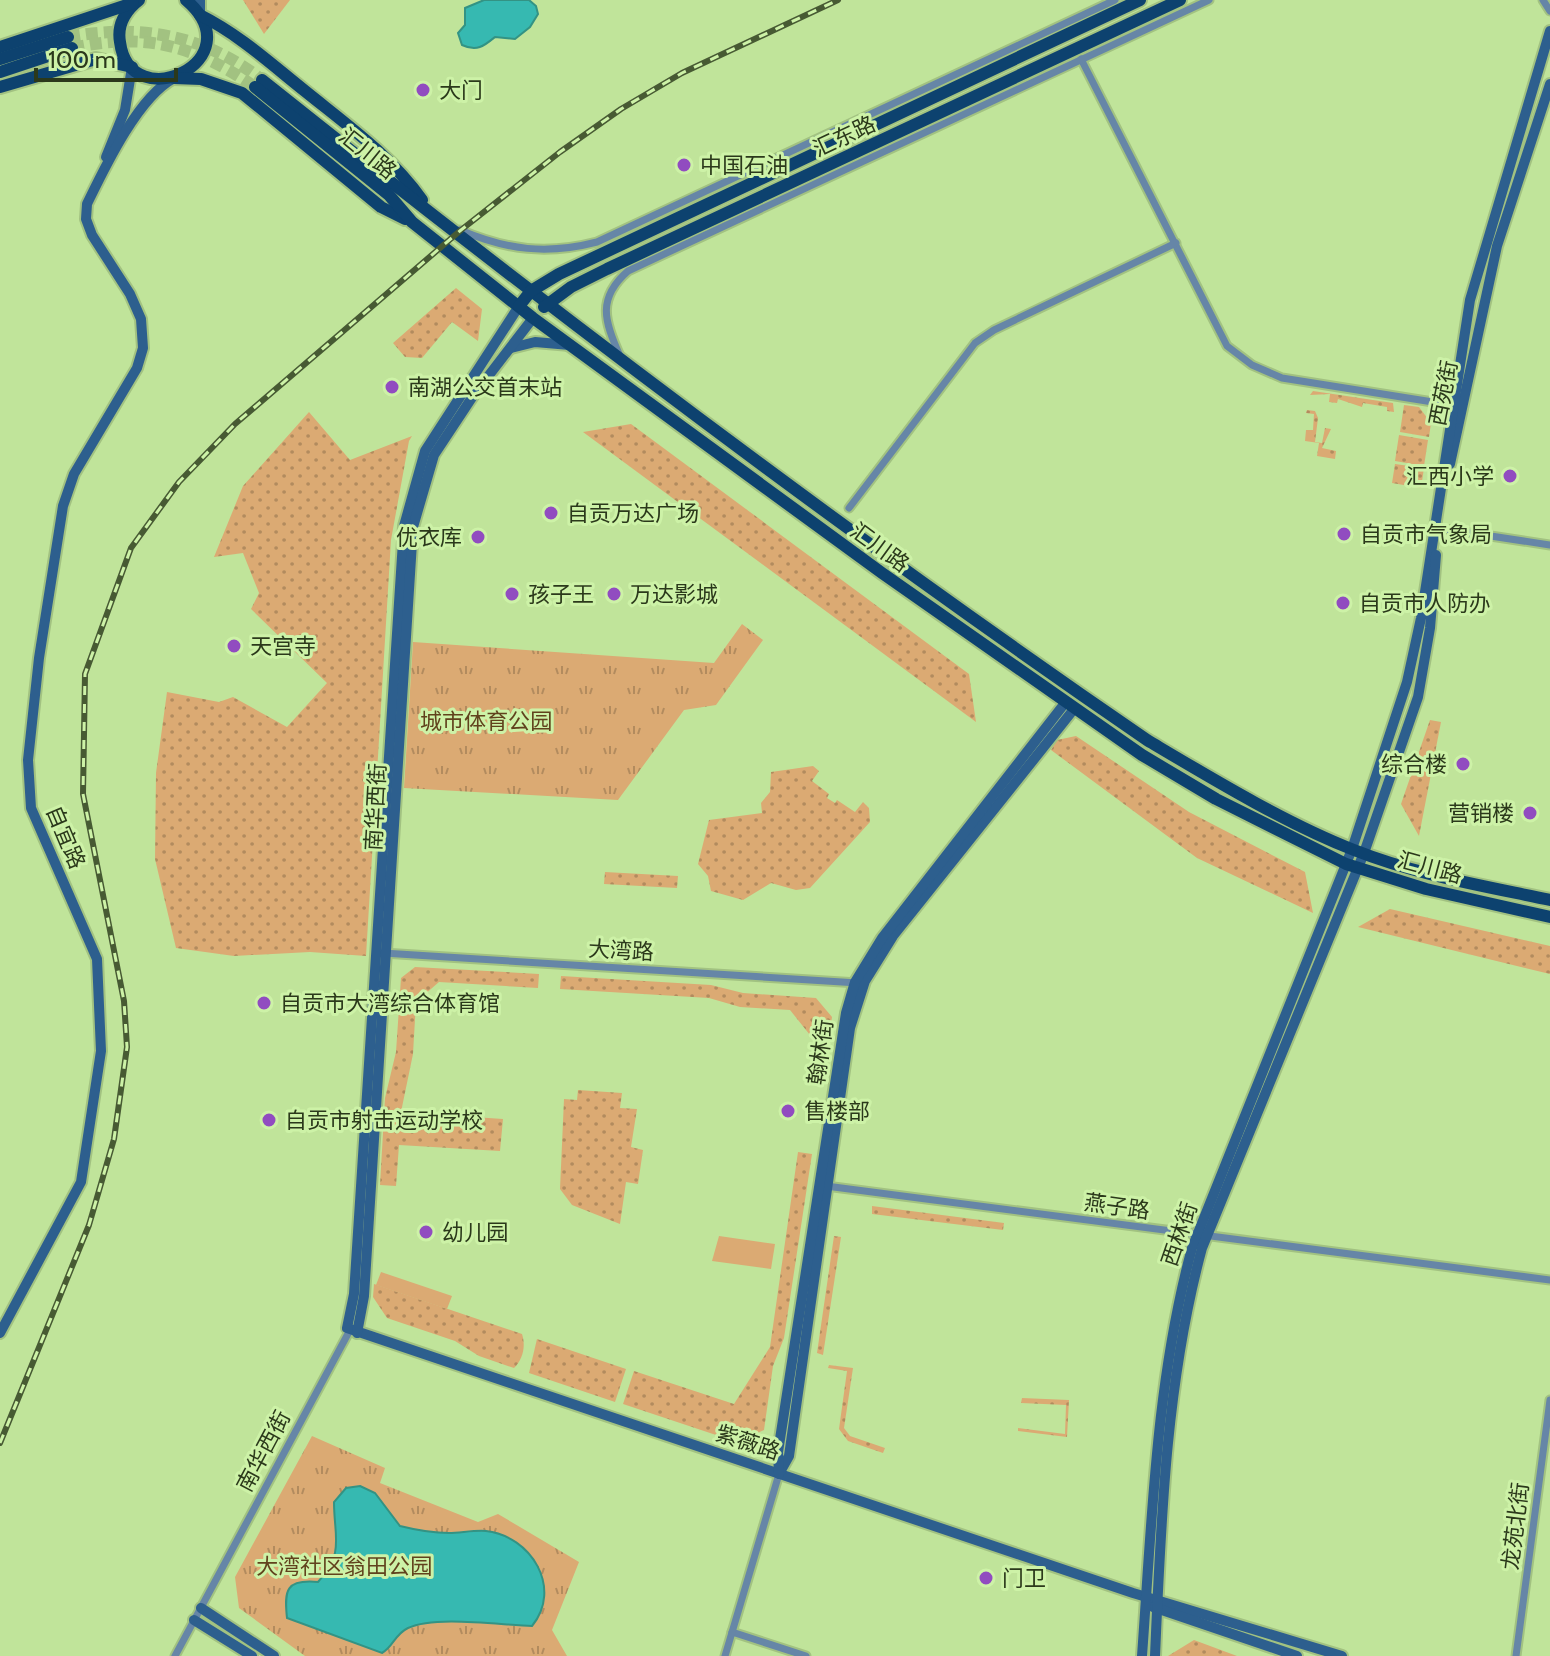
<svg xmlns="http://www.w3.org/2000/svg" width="1550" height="1656" font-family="Cabin,'Noto Sans SC',sans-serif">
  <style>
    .grass { fill: url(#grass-dots) }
    .park { fill: url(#park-tufts) }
    .garden { fill: #dbaa73 }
    .water { fill: #36b9b1; stroke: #339384; stroke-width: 2 }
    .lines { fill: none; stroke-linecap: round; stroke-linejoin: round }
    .primary-tunnel { stroke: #a2c281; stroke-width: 12; stroke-dasharray: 12 6; stroke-linecap: butt }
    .street-casing { stroke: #a2c281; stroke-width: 11 }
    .secondary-casing { stroke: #a2c281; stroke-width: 14 }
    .primary-casing { stroke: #a2c281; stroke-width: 16 }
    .street { stroke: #6686a7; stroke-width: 7 }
    .secondary { stroke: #2d5f8e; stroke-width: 10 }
    .primary { stroke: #0d426f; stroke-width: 12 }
    .rail-casing { stroke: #475a33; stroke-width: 6 }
    .rail { stroke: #cdf2a7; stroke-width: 3; stroke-dasharray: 9; stroke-linecap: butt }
    .poi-dot { fill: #914cc0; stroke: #cdf2a7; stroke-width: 3 }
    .labels { text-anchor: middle; stroke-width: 6; stroke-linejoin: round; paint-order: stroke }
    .poi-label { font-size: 22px; fill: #2b391b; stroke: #cdf2a7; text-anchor: start }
    .street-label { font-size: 22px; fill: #2b391b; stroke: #cdf2a7 }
    .park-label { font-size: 22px; fill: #61421d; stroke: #cdf2a7 }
  </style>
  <defs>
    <pattern id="grass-dots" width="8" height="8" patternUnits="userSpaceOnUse" patternTransform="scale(2)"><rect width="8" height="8" fill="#dbaa73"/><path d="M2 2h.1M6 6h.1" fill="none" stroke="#b28b5e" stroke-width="1.8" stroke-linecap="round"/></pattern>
    <pattern id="park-tufts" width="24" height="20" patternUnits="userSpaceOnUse" patternTransform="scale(2)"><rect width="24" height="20" fill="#dbaa73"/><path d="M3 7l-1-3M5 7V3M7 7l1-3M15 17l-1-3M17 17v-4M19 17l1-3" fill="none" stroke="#b28b5e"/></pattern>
  </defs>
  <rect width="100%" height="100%" fill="#c0e49a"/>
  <g class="grass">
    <path d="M243 0H290L264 34Z"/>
    <path d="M456 288 482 309 478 341 452 322 422 358 405 357 393 343Z"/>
    <path d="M1313 391 1393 403 1394 412 1387 411V407L1363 403 1362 407 1338 399 1337 403 1329 402 1330 394 1310 395Z"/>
    <path d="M1404 405 1419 407 1431 423 1429 437 1400 432Z"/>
    <path d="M1307 410 1315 411 1318 418 1315 442 1322 443 1325 428 1331 429 1322 448 1336 451 1335 459 1317 456 1319 443 1305 441 1306 430H1313L1314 414 1306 413Z"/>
    <path d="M309 412 350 460 412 436 409 441 391 540 366 956 310 952 234 956 176 948 155 859 156 773 167 692 219 702 233 697 287 727 327 683 251 609 259 593 243 553 214 557 243 486Z"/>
    <path d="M631 424 969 674 976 722 583 432Z"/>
    <path d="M1399 435 1428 440 1424 466 1395 461Z"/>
    <path d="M1395 464 1424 468 1421 488 1392 483Z"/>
    <path d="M1430 720 1441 722 1419 836 1401 804Z"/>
    <path d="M1076 736 1189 812 1305 872 1313 913 1197 858 1051 750 1057 740Z"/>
    <path d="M813 766 819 771 812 781 829 794 827 798 835 803 837 800 855 812 863 802 869 808 870 822 810 888 796 890 771 883 743 900 711 891 708 876 698 864 709 820 762 813 761 803 770 792 771 772Z"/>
    <path d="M605 872 678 876 677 888 604 884Z"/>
    <path d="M1390 909 1550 946V974L1358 927Z"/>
    <path d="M415 967 539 974 538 988 439 982 416 1002 413 1054 401 1112 503 1119 500 1151 399 1145 396 1186 380 1185 385 1098 396 1052 401 978Z"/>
    <path d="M561 976 711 985 743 993 816 998 832 1017 824 1073 810 1070 814 1040 790 1010 740 1007 709 998 560 989Z"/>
    <path d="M578 1090 622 1093 620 1108 637 1109 631 1147 643 1150 638 1184 626 1182 620 1224 572 1205 560 1189 564 1099 577 1100Z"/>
    <path d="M798 1152 812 1154 784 1338 773 1366 764 1430 737 1442 623 1404 634 1371 734 1404 770 1347Z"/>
    <path d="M872 1206 1004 1223 1003 1230 872 1214Z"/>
    <path d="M834 1236 841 1237 823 1355 817 1353Z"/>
    <path d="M374 1284 522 1334C526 1346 523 1359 514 1368L479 1356 455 1341 387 1318 373 1297Z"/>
    <path d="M537 1339 626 1369 615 1402 529 1373Z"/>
    <path d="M829 1365 853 1368 844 1428 850 1436 885 1448 883 1453 848 1441 839 1429 847 1371 828 1368Z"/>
    <path d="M1022 1398 1069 1400 1067 1437 1018 1431V1428L1065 1434 1066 1405 1021 1403Z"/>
    <path d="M1194 1640 1237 1656H1168Z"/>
  </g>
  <g class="park">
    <path d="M742 624 763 640 716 705 684 710 618 800 404 788 413 642 714 663Z"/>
    <path d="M312 1436 385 1468 380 1483 478 1522 498 1514 579 1562 552 1630 567 1656H305L239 1608 235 1577Z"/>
  </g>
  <g class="garden">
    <path d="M719 1236 775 1244 771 1269 712 1261Z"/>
    <path d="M381 1272 452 1296 447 1309 376 1285Z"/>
  </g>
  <g class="water">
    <path d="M484 0H529L536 6 538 14 530 27 515 39 495 37C484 46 477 52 462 45L458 33 465 25V8Z"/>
    <path d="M360 1486 375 1493 400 1526C416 1530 432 1533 449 1533 460 1533 474 1530 486 1531 531 1536 563 1588 532 1626 500 1625 435 1615 408 1628 395 1634 393 1647 382 1653L287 1618C284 1590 286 1579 318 1582 345 1552 334 1538 334 1502L346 1488Z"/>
  </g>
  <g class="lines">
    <g class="primary-tunnel">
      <path d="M68 37C139 24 204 34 262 80"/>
      <path d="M72 48C145 32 194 45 255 87"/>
    </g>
    <defs>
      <g id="street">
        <path d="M1543 0 1550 11"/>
        <path d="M1081 59 1227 346 1252 365 1282 378 1458 406"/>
        <path d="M460 230C507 250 547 255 597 242L1115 0"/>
        <path d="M620 356C604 321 597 298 628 271L1209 0"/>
        <path d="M849 508 975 343 994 330 1176 243"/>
        <path d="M1438 528 1550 545"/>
        <path d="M383 953 858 983"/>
        <path d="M826 1186 1550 1280"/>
        <path d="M732 1632 806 1656"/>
        <path d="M175 1656 350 1330"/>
        <path d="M725 1656 779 1474"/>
        <path d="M1516 1656 1550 1400"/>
      </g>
      <g id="secondary">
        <path d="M200 15V0"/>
        <path d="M106 157 125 110 132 67"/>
        <path d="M519 306 425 451 404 526 354 1294 347 1328 1133 1593 1342 1656"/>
        <path d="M511 348 535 342 570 345"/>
        <path d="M1450 464 1497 246 1550 84"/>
        <path d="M0 1333 81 1182 101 1051 97 959 31 808 28 760 39 658 63 506 74 474 137 368 143 348 141 319 130 294 92 235 86 219 87 204C105 167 138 97 174 78"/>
        <path d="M357 1333 364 1296 413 527 434 455 473 396 533 318"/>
        <path d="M780 1472 789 1456 850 1028 865 981 893 936 1074 709"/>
        <path d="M779 1474 778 1452 846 1013 855 982 882 938 1065 703"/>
        <path d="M1153 1607 1297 1656"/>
        <path d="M201 1608 274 1656"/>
        <path d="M194 1620 252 1656"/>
        <path d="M1142 1656C1152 1519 1156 1381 1192 1248L1352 849 1407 682 1421 618 1470 300 1550 31"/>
        <path d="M1155 1656C1161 1519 1166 1381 1202 1248L1364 853 1418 697 1430 628 1436 555"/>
      </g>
      <g id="primary">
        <path d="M139 0C125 11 117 25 120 42 130 119 256 60 186 0"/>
        <path d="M200 15C240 35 271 64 305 91 347 125 391 156 422 200"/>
        <path d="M0 47 133 3"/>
        <path d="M0 59 68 37"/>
        <path d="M0 72 72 48"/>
        <path d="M174 78 201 79 242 93 381 207 405 219"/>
        <path d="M262 80C549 309 844 532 1147 740 1211 778 1285 823 1354 850 1417 875 1484 886 1550 900"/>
        <path d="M0 87 96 59 132 67"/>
        <path d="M255 87 389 195 412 222 533 318 882 573 1142 755 1216 799 1346 864 1426 889 1550 917"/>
        <path d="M519 306 531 291 559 274 1140 0"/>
        <path d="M544 307 571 287 607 269 1180 0"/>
      </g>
    </defs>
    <use href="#street" class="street-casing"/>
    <use href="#secondary" class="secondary-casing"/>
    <use href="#primary" class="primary-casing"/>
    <use href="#street" class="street"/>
    <use href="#secondary" class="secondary"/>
    <use href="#primary" class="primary"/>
    <defs>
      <path id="rail" d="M0 1443 89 1225 114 1139 127 1047 124 1001 83 794 85 674 131 548 179 482 235 424 461 230 560 152 621 109 682 73 838 0"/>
    </defs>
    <use href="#rail" class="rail-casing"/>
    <use href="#rail" class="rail"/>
  </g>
  <g class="poi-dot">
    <circle cx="423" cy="90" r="8"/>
    <circle cx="684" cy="165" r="8"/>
    <circle cx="392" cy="387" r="8"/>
    <circle cx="1510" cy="476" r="8"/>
    <circle cx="551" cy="513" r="8"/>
    <circle cx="1344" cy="534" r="8"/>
    <circle cx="478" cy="537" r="8"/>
    <circle cx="512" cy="594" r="8"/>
    <circle cx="614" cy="594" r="8"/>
    <circle cx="1343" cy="603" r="8"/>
    <circle cx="234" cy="646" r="8"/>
    <circle cx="1463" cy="764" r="8"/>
    <circle cx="1530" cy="813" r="8"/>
    <circle cx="264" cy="1003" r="8"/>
    <circle cx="788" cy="1111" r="8"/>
    <circle cx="269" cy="1120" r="8"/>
    <circle cx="426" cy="1232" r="8"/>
    <circle cx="986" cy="1578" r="8"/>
  </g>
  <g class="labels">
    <g class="poi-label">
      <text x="439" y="98">大门</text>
      <text x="700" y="173">中国石油</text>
      <text x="408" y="395">南湖公交首末站</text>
      <text x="1494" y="484" text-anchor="end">汇西小学</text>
      <text x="567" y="521">自贡万达广场</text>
      <text x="1360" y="542">自贡市气象局</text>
      <text x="462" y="545" text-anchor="end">优衣库</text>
      <text x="528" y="602">孩子王</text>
      <text x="630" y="602">万达影城</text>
      <text x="1359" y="611">自贡市人防办</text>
      <text x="250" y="654">天宫寺</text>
      <text x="1447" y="772" text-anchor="end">综合楼</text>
      <text x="1514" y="821" text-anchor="end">营销楼</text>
      <text x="280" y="1011">自贡市大湾综合体育馆</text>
      <text x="804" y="1119">售楼部</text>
      <text x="285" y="1128">自贡市射击运动学校</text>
      <text x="442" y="1240">幼儿园</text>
      <text x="1002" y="1586">门卫</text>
    </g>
    <g class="street-label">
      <text transform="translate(844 136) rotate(-25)" y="8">汇东路</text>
      <text transform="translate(368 153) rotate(39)" y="8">汇川路</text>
      <text transform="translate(1443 393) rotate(-79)" y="8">西苑街</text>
      <text transform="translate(880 547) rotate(36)" y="8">汇川路</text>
      <text transform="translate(375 807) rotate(-87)" y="8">南华西街</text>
      <text transform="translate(66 837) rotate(67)" y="8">自宜路</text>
      <text transform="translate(1430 867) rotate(15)" y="8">汇川路</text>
      <text transform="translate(621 950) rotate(3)" y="8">大湾路</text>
      <text transform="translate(820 1052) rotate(-82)" y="8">翰林街</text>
      <text transform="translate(1117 1206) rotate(8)" y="8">燕子路</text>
      <text transform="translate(1179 1234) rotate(-71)" y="8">西林街</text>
      <text transform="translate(748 1442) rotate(18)" y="8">紫薇路</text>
      <text transform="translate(263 1451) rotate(-62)" y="8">南华西街</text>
      <text transform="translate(1515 1526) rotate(-83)" y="8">龙苑北街</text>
    </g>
    <g class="park-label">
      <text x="486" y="729">城市体育公园</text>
      <text x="344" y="1574">大湾社区翁田公园</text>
    </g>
  </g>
  <path d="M36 68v12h140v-12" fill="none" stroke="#2b391b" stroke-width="4"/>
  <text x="48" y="68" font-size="24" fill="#2b391b" stroke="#cdf2a7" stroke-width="6" paint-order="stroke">100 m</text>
</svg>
